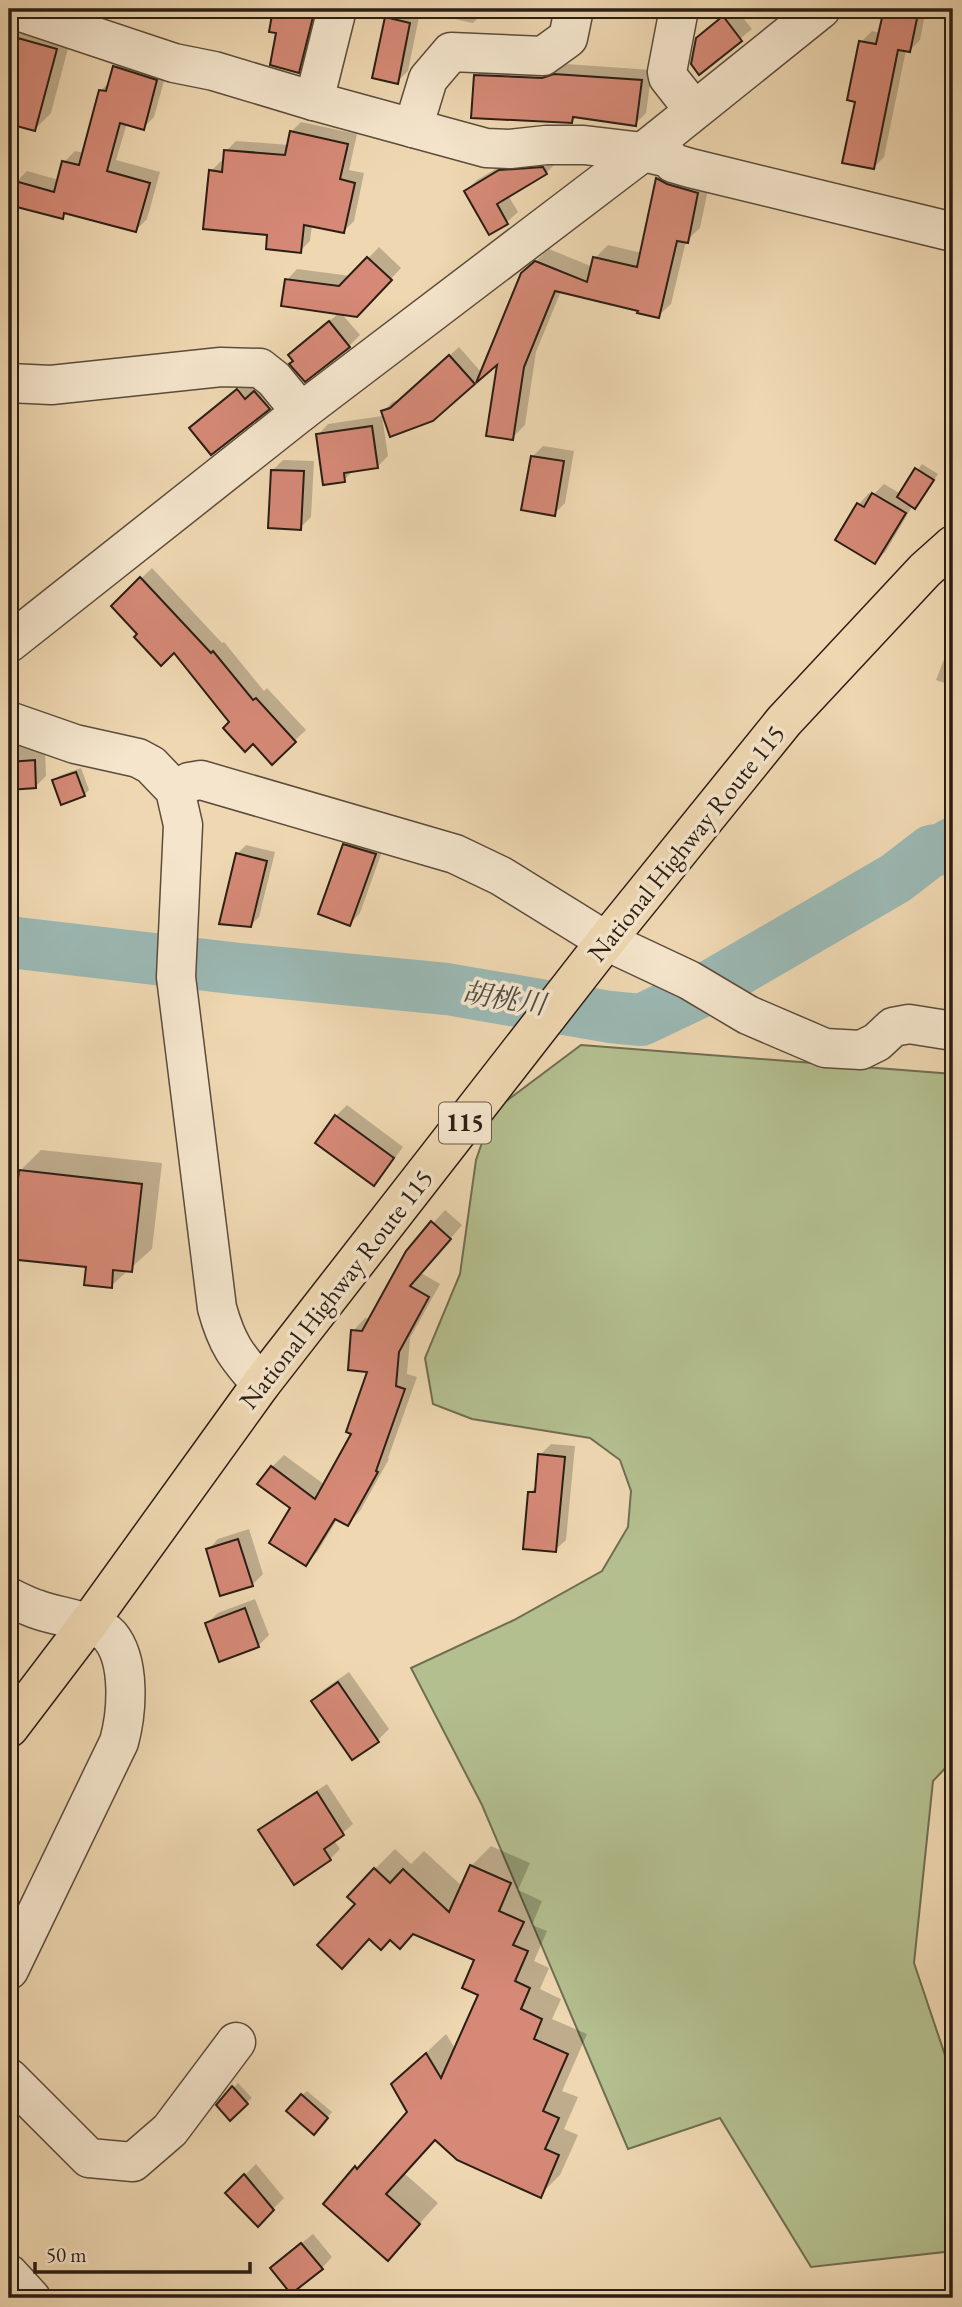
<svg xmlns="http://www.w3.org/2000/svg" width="962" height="2307" font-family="'EB Garamond','Noto Serif JP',serif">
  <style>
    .green { fill: #b4bf8f; stroke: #706e52; stroke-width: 2 }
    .shadow { fill: #0003 }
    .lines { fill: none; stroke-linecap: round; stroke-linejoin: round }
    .river { stroke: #9bb8b3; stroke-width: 52 }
    .building { fill: #d58976; stroke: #2c1e14; stroke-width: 2 }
    .minor-casing { stroke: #5c4c3b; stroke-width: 41 }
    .highway-casing { stroke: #2c1e14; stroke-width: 41 }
    .minor { stroke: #f4e5cc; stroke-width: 38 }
    .highway { stroke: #eed7b1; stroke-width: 38 }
    .labels { text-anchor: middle; stroke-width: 7; stroke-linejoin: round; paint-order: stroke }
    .shield { fill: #f4e5cc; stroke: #685a4b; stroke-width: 2 }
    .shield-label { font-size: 24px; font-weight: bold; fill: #2c1e14 }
    .street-label { font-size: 26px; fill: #2c1e14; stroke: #f4e5cc }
    .water-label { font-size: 28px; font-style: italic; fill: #4d4c44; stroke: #f4e5cc }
  </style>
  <rect width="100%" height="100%" fill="#eed7b1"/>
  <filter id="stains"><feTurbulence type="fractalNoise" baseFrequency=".00286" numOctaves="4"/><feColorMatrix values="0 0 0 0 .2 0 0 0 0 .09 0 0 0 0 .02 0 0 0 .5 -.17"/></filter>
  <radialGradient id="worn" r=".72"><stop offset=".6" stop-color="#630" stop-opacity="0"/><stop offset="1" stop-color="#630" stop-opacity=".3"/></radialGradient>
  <path class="green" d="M581 1045 953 1074V1760L933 1781 914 1963 953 2079V2251L811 2267 720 2118 628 2149 482 1805 411 1668 514 1620 602 1571 628 1527 631 1491 620 1460 590 1438 472 1419 433 1404 425 1358 460 1274 476 1160 493 1111Z"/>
  <g class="shadow">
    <path d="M152 9H186L182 13Z"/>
    <path d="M275 9H321L308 61 298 71 278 32 271 31Z"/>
    <path d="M396 9 420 12 408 71 397 82 386 18Z"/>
    <path d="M442 9H485L484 12 473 23 441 16Z"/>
    <path d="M733 9H736L752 29 699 72 697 39Z"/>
    <path d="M886 9H926L920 40 909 51 906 50 884 157 873 168 857 100 861 42 872 31 880 33Z"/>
    <path d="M31 22 72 33 51 113 35 129 9 122V63L15 38Z"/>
    <path d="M125 56 167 70 154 117 143 128 127 123 116 160 160 172 147 219 136 230 67 212 62 217 16 182 27 171 59 180 64 162 75 151 84 153 101 90 111 81 115 67Z"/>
    <path d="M566 64 652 70 646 113 635 124 577 116 572 121 476 76 487 65 554 68Z"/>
    <path d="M301 122 357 134 349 170 364 173 354 221 344 231 312 225 310 241 300 251 269 233 211 171 221 161H225L226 151 236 141 289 145 291 132Z"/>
    <path d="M511 160 557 162 546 173 508 195 518 212 507 222 466 191 477 180Z"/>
    <path d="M670 166 710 180 700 228 686 241 671 304 658 316 640 309 561 291 536 352 525 425 512 438 499 360 473 383 383 412 392 402 401 399 459 347 482 373 522 274 549 249 593 267 595 258 608 245 642 253 658 178Z"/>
    <path d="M379 247 401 268 357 315 341 313 360 335 349 346 295 361 290 355 340 312 287 280 297 269 351 276Z"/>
    <path d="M249 380 279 397 211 453 191 428Z"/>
    <path d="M382 416 388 456 377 467 354 470 344 480 318 435 328 424Z"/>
    <path d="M543 446 574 451 565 503 554 514 532 457Z"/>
    <path d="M283 460 314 461 311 517 300 528 272 471Z"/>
    <path d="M922 464 938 474 920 502 915 507 913 505 886 551 875 562 837 539 859 504 869 493 873 495 884 484 901 494Z"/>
    <path d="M152 568 222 643 224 642 264 691 267 688 306 730 272 762 231 722 174 651 139 634 113 606Z"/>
    <path d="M953 649V686L936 680 944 659Z"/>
    <path d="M9 729 45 750 46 776 35 787 9 788Z"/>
    <path d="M81 768 89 790 84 795 54 781 59 776Z"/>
    <path d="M355 834 385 843 360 913 350 924 345 845Z"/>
    <path d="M246 845 275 852 259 917 250 926 237 854Z"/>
    <path d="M347 1105 403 1147 384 1173 374 1184 317 1143 336 1116Z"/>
    <path d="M41 1150 162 1163 152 1249 111 1286 88 1265 20 1171Z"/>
    <path d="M445 1210 462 1225 421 1273 440 1284 410 1338 407 1374 417 1377 388 1458 389 1459 360 1511 348 1524 338 1518 318 1551 306 1564 292 1508 272 1467 284 1455 325 1485 354 1433 369 1370 353 1331 365 1318 370 1319 407 1252Z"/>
    <path d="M551 1444 575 1446 566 1540 555 1550 530 1493 537 1485 540 1455Z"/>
    <path d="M249 1529 263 1574 252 1585 208 1550 218 1539Z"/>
    <path d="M255 1599 269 1635 258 1646 207 1623 218 1613Z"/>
    <path d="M349 1672 389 1729 378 1740 352 1758 313 1701 323 1690Z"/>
    <path d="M327 1784 353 1824 334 1840 340 1849 330 1859 260 1830 270 1821Z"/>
    <path d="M491 1846 530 1863 518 1890 542 1901 532 1925 547 1931 534 1961 549 1968 540 1989 561 1999 552 2019 587 2034 562 2091 578 2097 564 2129 578 2135 560 2175 540 2195 436 2139 405 2174 438 2203 388 2259 356 2168 410 2113 393 2084 446 2034 456 2050 480 1994 476 1959 358 1904 375 1869 395 1849 411 1864 424 1851 462 1886 471 1866Z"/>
    <path d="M238 2083 252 2098 230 2118 218 2105Z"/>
    <path d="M307 2091 332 2112 319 2127 302 2095Z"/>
    <path d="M256 2164 284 2198 258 2224 227 2193Z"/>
    <path d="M313 2234 332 2257 322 2268 283 2258Z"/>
  </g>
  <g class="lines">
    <path class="river" d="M9 942 240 969 447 989 610 1017 641 1020 702 991 896 878 931 851 943 849 953 843"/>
  </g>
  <g class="building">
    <path d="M273 9H315L299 73 270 65 276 33 269 32Z"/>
    <path d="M884 9H919L910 52 898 50 874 169 842 163 855 102 847 100 859 41 876 44Z"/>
    <path d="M723 16 742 41 699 75 691 64 696 38Z"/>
    <path d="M385 17 410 23 398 84 372 78Z"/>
    <path d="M14 37 57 49 35 131 9 124V56Z"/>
    <path d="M113 66 157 80 144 130 120 123 107 171 150 183 136 232 64 213 63 219 9 205 15 181 54 192 62 161 79 165 99 90 106 91Z"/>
    <path d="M554 74 642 80 636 126 573 117 572 123 471 118 474 75 542 78Z"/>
    <path d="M290 131 348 144 340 179 355 183 344 233 304 225 301 253 266 249 267 235 203 229 209 170 222 172 224 150 285 155Z"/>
    <path d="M543 167 547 174 497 204 508 224 489 235 464 191 499 170Z"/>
    <path d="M656 178 667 184 698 193 688 243 677 241 659 318 637 313 638 311 555 291 524 367 513 440 486 436 497 365 476 383 521 273 535 261 587 282 593 257 637 267Z"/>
    <path d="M367 257 392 280 357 317 281 306 285 279 339 286Z"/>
    <path d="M329 321 350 347 305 382 289 364 293 361 288 355Z"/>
    <path d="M449 355 475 384 433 421 390 437 381 411 390 408Z"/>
    <path d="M237 389 245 399 254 391 270 409 211 455 189 428Z"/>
    <path d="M372 426 378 468 344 473 345 482 323 485 316 434Z"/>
    <path d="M531 456 564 461 555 516 521 510Z"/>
    <path d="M915 468 934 480 915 509 897 497Z"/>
    <path d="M271 470 304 471 301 530 268 528Z"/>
    <path d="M872 493 906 513 875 564 835 540 857 503 864 507Z"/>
    <path d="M140 577 211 653 213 651 253 700 256 698 296 742 272 765 253 744 245 752 223 728 229 722 174 653 161 666 134 637 137 634 111 606Z"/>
    <path d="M35 760 36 788 9 790V762Z"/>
    <path d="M76 772 85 796 61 805 52 780Z"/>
    <path d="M343 844 376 854 350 926 318 914Z"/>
    <path d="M236 853 267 861 251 927 219 924Z"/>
    <path d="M335 1115 394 1158 374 1186 315 1143Z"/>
    <path d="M19 1170 142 1184 132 1272 113 1270 112 1288 84 1285 86 1267 9 1259Z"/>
    <path d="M431 1221 451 1239 410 1286 429 1297 399 1352 396 1386 405 1389 376 1471 378 1472 348 1526 335 1519 306 1566 269 1543 290 1508 257 1484 271 1466 315 1499 351 1434 346 1432 367 1372 348 1370 351 1330 362 1331 406 1251Z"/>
    <path d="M538 1454 565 1457 556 1552 523 1549 528 1492H535Z"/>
    <path d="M238 1539 253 1586 220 1596 206 1549Z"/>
    <path d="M245 1608 259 1647 219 1662 205 1623Z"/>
    <path d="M338 1682 379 1742 352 1760 311 1701Z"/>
    <path d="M317 1792 344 1835 324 1849 331 1860 294 1885 258 1830Z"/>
    <path d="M470 1865 511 1883 499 1911 524 1922 513 1945 528 1951 515 1981 530 1988 521 2009 542 2019 534 2039 568 2054 543 2111 559 2118 545 2149 559 2155 541 2198 457 2160 435 2140 386 2194 420 2224 388 2261 323 2204 355 2166 357 2169 407 2112 391 2084 426 2053 441 2078 478 1995 462 1988 474 1960 413 1934 400 1949 390 1940 381 1950 369 1939 342 1969 317 1945 355 1904 347 1897 374 1868 390 1883 403 1869 449 1912Z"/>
    <path d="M232 2086 248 2104 230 2121 216 2105Z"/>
    <path d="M301 2094 328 2118 314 2135 286 2111Z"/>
    <path d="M244 2174 274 2210 258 2227 225 2193Z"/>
    <path d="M301 2243 323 2269 291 2294 270 2268Z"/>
  </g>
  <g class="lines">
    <defs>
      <g id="minor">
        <path d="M12 9 174 63 214 71 314 101 486 148 510 149 546 145H584L643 152 669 158 673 163 690 168 953 232"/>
        <path d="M679 9 667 72 668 77 694 110"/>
        <path d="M314 101 337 9"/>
        <path d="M413 128 428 79 451 52 543 56 568 38 574 9"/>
        <path d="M9 383 51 385 221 367 260 368 274 379 301 412"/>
        <path d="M9 643 301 412 643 152 821 9"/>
        <path d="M9 721 75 744 138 758 151 765 175 790 183 825 176 977 217 1308C227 1344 236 1356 261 1384"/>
        <path d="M175 790 189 782 201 780 455 854 501 876 606 941 689 980 748 1015 825 1048 861 1050 877 1042 893 1027 909 1024 953 1031"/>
        <path d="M9 1597C19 1602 29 1607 39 1610 58 1617 97 1621 110 1636 131 1661 127 1713 119 1742L9 1970"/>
        <path d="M9 2078 89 2158 133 2162 170 2130 236 2042"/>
        <path d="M9 2274 31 2298"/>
      </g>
      <path id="highway" d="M9 1728 88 1624 261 1384 606 941 784 721 925 570 953 545"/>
    </defs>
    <use href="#minor" class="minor-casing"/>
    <use href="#highway" class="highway-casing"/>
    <use href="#minor" class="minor"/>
    <use href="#highway" class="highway"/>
  </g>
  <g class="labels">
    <rect class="shield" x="439" y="1102.5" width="52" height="41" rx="5"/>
    <g class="shield-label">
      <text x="465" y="1131">115</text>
    </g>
    <g class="street-label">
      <text transform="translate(686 843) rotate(-51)" y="9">National Highway Route 115</text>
      <text transform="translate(336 1289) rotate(-52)" y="9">National Highway Route 115</text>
    </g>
    <g class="water-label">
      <text transform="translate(504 998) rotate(9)" y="10">胡桃川</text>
    </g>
  </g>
  <rect width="962" height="2307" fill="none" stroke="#eed7b1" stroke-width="35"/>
  <rect x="10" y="10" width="941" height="2286" fill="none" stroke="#2c1e14" stroke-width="3.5"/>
  <rect x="18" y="18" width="927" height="2272" fill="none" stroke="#2c1e14" stroke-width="2"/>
  <path d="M35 2262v10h215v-10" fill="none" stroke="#2c1e14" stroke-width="3.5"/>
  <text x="46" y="2262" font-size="21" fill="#2c1e14" stroke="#f4e5cc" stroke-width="5" paint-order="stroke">50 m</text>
  <rect width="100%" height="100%" filter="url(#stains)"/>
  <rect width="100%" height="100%" fill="url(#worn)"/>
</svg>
